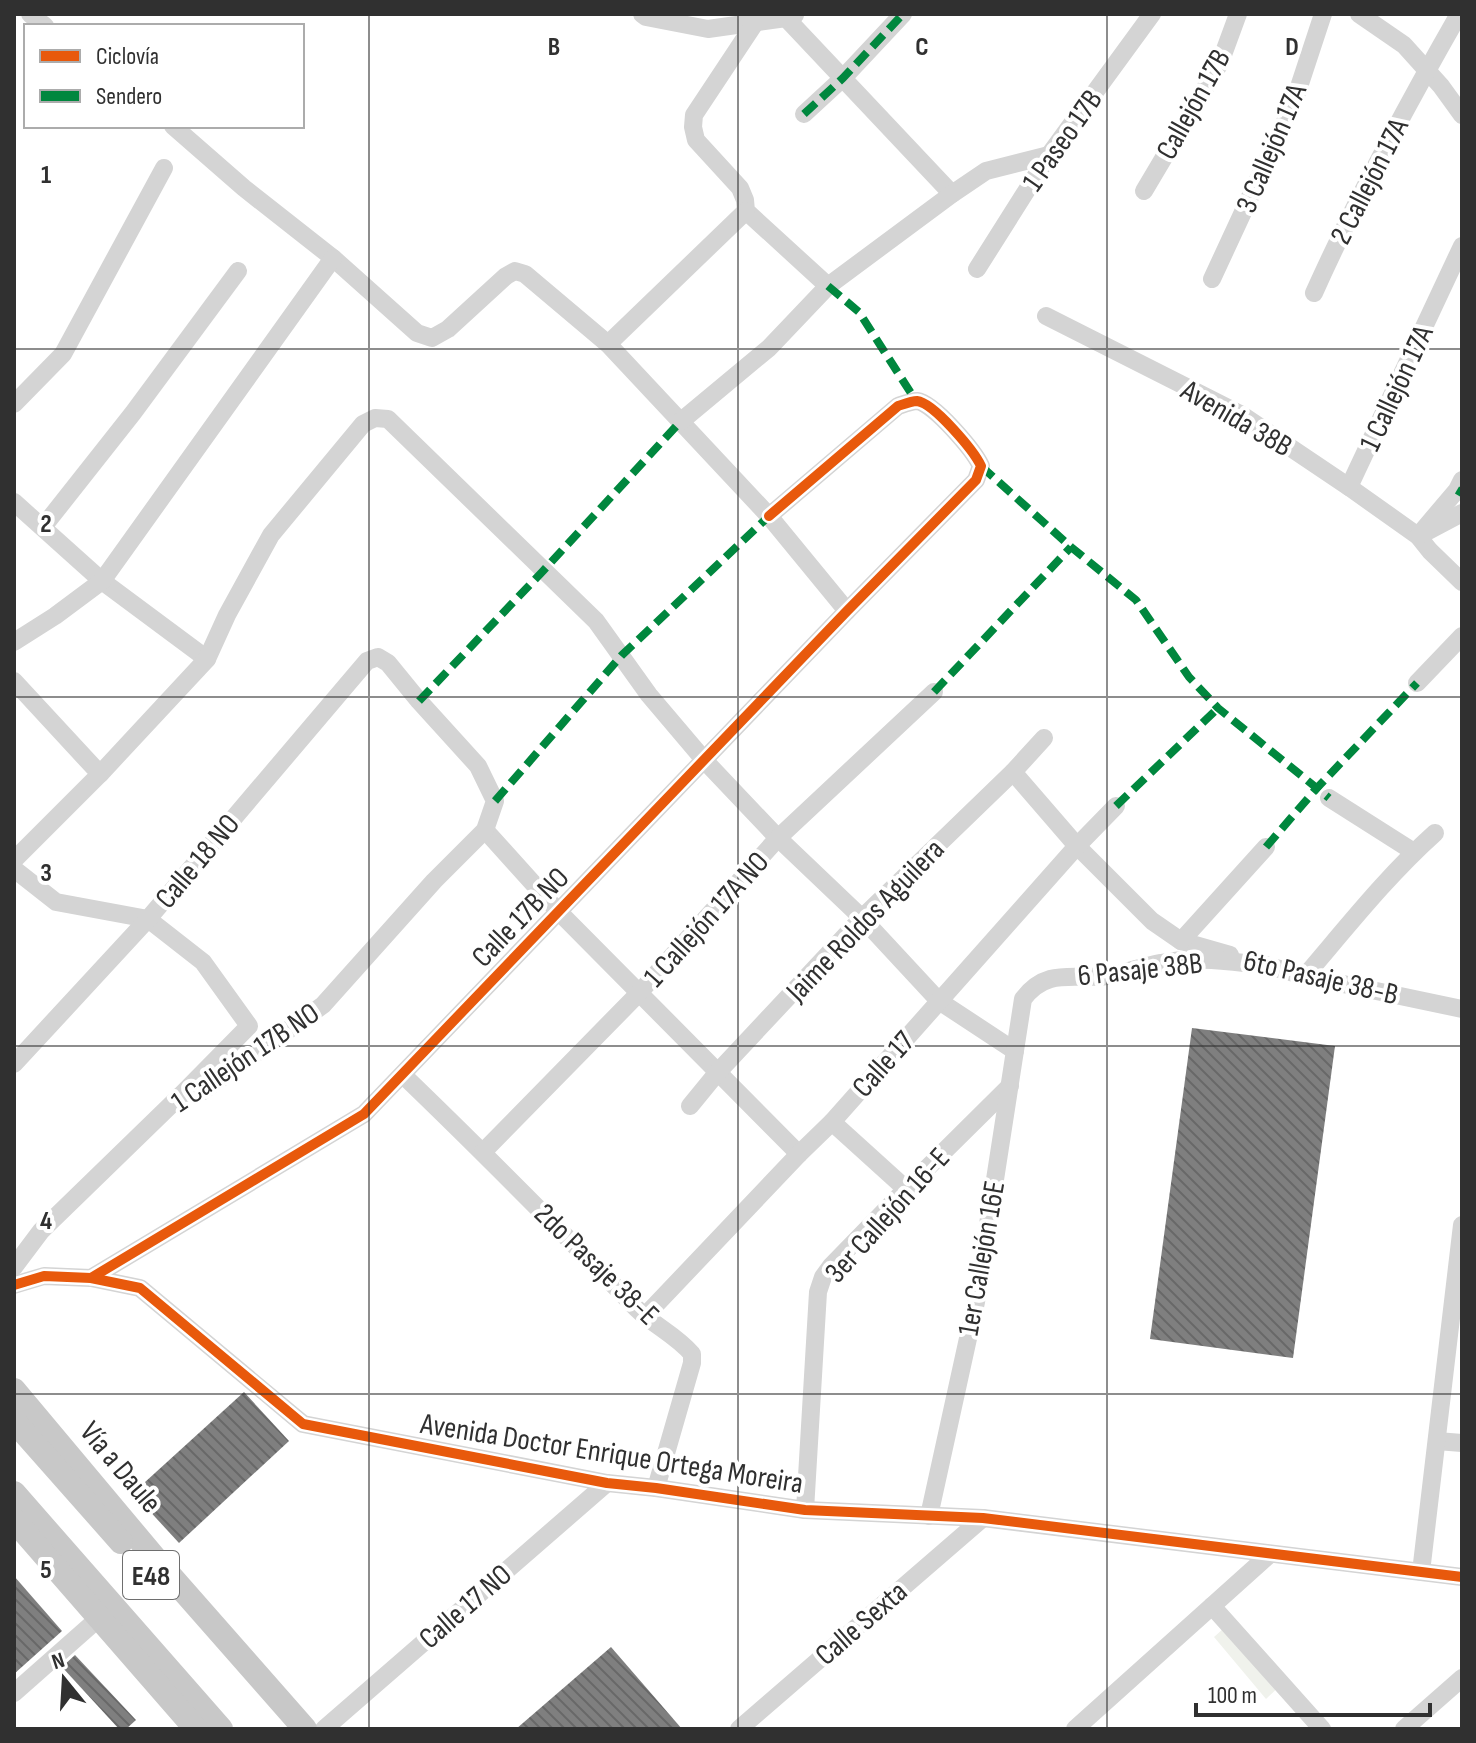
<svg xmlns="http://www.w3.org/2000/svg" width="1476" height="1743" font-family="'Sofia Sans Condensed',sans-serif">
  <style>
    .grass { fill: #f0f2ec }
    .building { fill: url(#building-back-hatch) }
    .lines { fill: none; stroke-linecap: round; stroke-linejoin: round }
    .minor { stroke: #d4d4d4; stroke-width: 18 }
    .major { stroke: #c8c8c8; stroke-width: 24 }
    .quiet { stroke: #00873e; stroke-width: 8; stroke-dasharray: 16 8; stroke-linecap: butt }
    .cycleway-casing { stroke: #fff; stroke-width: 15 }
    .cycleway { stroke: #e8590c; stroke-width: 10 }
    .grid { fill: none; stroke: #303030; stroke-width: 2; stroke-opacity: 0.55 }
    .labels { text-anchor: middle; stroke-width: 8; stroke-linejoin: round; paint-order: stroke }
    .shield { fill: #fff; stroke: #6e6e6e; stroke-width: 2 }
    .shield-label { font-size: 28px; font-weight: bold; fill: #303030 }
    .street-label { font-size: 30px; fill: #303030; stroke: #fff }
    .grid-label { font-size: 26px; text-anchor: middle; font-weight: bold; fill: #303030; stroke: #fff; stroke-width: 8; stroke-linejoin: round; paint-order: stroke }
  </style>
  <defs>
    <pattern id="building-back-hatch" width="6" height="6" patternUnits="userSpaceOnUse" patternTransform="scale(2)"><rect width="6" height="6" fill="#7f7f7f"/><path d="M-1 5l2 2M0 0l6 6M5-1l2 2" fill="none" stroke="#686868"/></pattern>
  </defs>
  <rect width="100%" height="100%" fill="#fff"/>
  <path class="grass" d="M1233 1620 1285 1681 1266 1699 1214 1637Z"/>
  <g class="building">
    <path d="M1192 1028 1335 1046 1293 1358 1150 1339Z"/>
    <path d="M244 1392 289 1441 179 1543 133 1493Z"/>
    <path d="M14 1576 62 1631 14 1674Z"/>
    <path d="M611 1647 682 1729H516Z"/>
    <path d="M75 1655 136 1720 126 1729H119L62 1667Z"/>
  </g>
  <g class="lines">
    <g class="minor">
      <path d="M30 14 45 26"/>
      <path d="M642 14 646 17 708 29 786 18 795 15"/>
      <path d="M1359 14 1404 45 1441 86 1462 115"/>
      <path d="M786 18 952 194"/>
      <path d="M755 23 694 115 693 127 696 140 740 188 745 200 746 211 828 286"/>
      <path d="M804 114 843 78 903 14"/>
      <path d="M173 126 244 188 333 258 417 333 432 338 448 329 506 276 515 271 525 274 608 344 769 516 847 611"/>
      <path d="M1144 191 1220 63 1238 14"/>
      <path d="M977 269 1049 155 1152 14"/>
      <path d="M1212 279 1294 102 1323 14"/>
      <path d="M1314 293C1357 197 1407 105 1459 14"/>
      <path d="M1046 316 1242 415 1349 487 1418 536 1430 551 1462 582"/>
      <path d="M608 344 746 211"/>
      <path d="M14 404 63 354 164 168"/>
      <path d="M680 422 769 348 828 286 952 194 986 171 1049 155"/>
      <path d="M1349 487 1462 246"/>
      <path d="M14 502 102 581 207 659"/>
      <path d="M43 527 133 413 238 271"/>
      <path d="M1428 531 1462 513"/>
      <path d="M1418 536 1457 490 1462 480"/>
      <path d="M14 642 55 616 102 581 333 258"/>
      <path d="M14 681 100 774 14 860"/>
      <path d="M1417 683 1462 636"/>
      <path d="M1013 772 1077 846 1152 921 1181 941 1230 955"/>
      <path d="M100 774 207 659 227 615 271 535 363 424 375 418 388 419 596 621 649 695 705 761 778 838 862 918 939 1001 1015 1051"/>
      <path d="M1329 798 1414 852"/>
      <path d="M485 830 558 911 799 1154"/>
      <path d="M14 869 56 902 148 919 203 962 249 1026 181 1095"/>
      <path d="M1181 941 1266 847"/>
      <path d="M1254 962 1305 976 1462 1009"/>
      <path d="M1305 976C1347 927 1387 876 1435 833"/>
      <path d="M14 1064 148 919 367 661 378 657 388 663 419 701 478 766 495 801 485 830 434 881 323 1005 203 1091 180 1096 41 1231 14 1267"/>
      <path d="M403 1075C482 1151 559 1229 636 1308 653 1325 676 1335 692 1354V1363L656 1488"/>
      <path d="M690 1106 717 1073 862 918 1013 772 1044 738"/>
      <path d="M832 1122 906 1189"/>
      <path d="M483 1152 639 993 778 838 934 692"/>
      <path d="M91 1278 364 1114 847 611 976 480 981 466C974 451 934 403 917 401 912 401 904 404 898 406L769 516"/>
      <path d="M14 1285 44 1276 91 1278 140 1288 303 1424 607 1483 656 1488 805 1510 983 1518 1462 1577"/>
      <path d="M645 1316 799 1154 832 1122 1077 846 1116 806"/>
      <path d="M1437 1441 1462 1443"/>
      <path d="M805 1510 818 1292 823 1277 831 1266 906 1189 1010 1086"/>
      <path d="M929 1516 976 1302 1023 999C1047 967 1074 980 1107 976 1126 973 1143 966 1161 963 1195 956 1231 962 1265 965"/>
      <path d="M1421 1572 1462 1225"/>
      <path d="M1212 1606 1322 1729"/>
      <path d="M14 1693 108 1610"/>
      <path d="M324 1729 607 1483"/>
      <path d="M739 1729 983 1518"/>
      <path d="M1075 1729 1270 1554"/>
      <path d="M1404 1729 1462 1678"/>
    </g>
    <g class="major">
      <path d="M14 1390 159 1563 305 1729"/>
      <path d="M14 1421 121 1542"/>
      <path d="M14 1493 221 1729"/>
      <path d="M14 1520 196 1729"/>
    </g>
    <g class="quiet">
      <path d="M804 114 843 78 903 14"/>
      <path d="M828 286 859 312 916 401"/>
      <path d="M981 466 1071 547 1136 600 1189 677 1218 708 1329 798"/>
      <path d="M1457 490 1462 493"/>
      <path d="M934 692 1071 547"/>
      <path d="M419 701 543 571 680 422"/>
      <path d="M495 801 622 655 769 516"/>
      <path d="M1116 806 1218 708"/>
      <path d="M1266 847 1316 789 1417 683"/>
    </g>
    <defs>
      <g id="cycleway">
        <path d="M91 1278 364 1114 847 611 976 480 981 466C974 451 934 403 917 401 912 401 904 404 898 406L769 516"/>
        <path d="M14 1285 44 1276 91 1278 140 1288 303 1424 607 1483 656 1488 805 1510 983 1518 1462 1577"/>
      </g>
    </defs>
    <use href="#cycleway" class="cycleway-casing"/>
    <use href="#cycleway" class="cycleway"/>
  </g>
  <path class="grid" d="M369 14V1729M738 14V1729M1107 14V1729M14 349H1462M14 697H1462M14 1046H1462M14 1394H1462"/>
  <g class="labels">
    <rect class="shield" x="123" y="1551" width="56" height="48" rx="6"/>
    <g class="shield-label">
      <text x="151" y="1585">E48</text>
    </g>
    <g class="street-label">
      <text transform="translate(1193 104) rotate(-61)" y="10">Callejón 17B</text>
      <text transform="translate(1062 140) rotate(-55)" y="10">1 Paseo 17B</text>
      <text transform="translate(1271 148) rotate(-67)" y="10">3 Callejón 17A</text>
      <text transform="translate(1369 181) rotate(-63)" y="10">2 Callejón 17A</text>
      <text transform="translate(1396 388) rotate(-65)" y="10">1 Callejón 17A</text>
      <text transform="translate(1237 418) rotate(30)" y="10">Avenida 38B</text>
      <text transform="translate(197 861) rotate(-50)" y="10">Calle 18 NO</text>
      <text transform="translate(520 917) rotate(-46)" y="10">Calle 17B NO</text>
      <text transform="translate(706 919) rotate(-48)" y="10">1 Callejón 17A NO</text>
      <text transform="translate(865 920) rotate(-46)" y="10">Jaime Roldos Aguilera</text>
      <text transform="translate(1140 969) rotate(-6)" y="10">6 Pasaje 38B</text>
      <text transform="translate(1321 977) rotate(13)" y="10">6to Pasaje 38-B</text>
      <text transform="translate(245 1057) rotate(-34)" y="10">1 Callejón 17B NO</text>
      <text transform="translate(883 1064) rotate(-48)" y="10">Calle 17</text>
      <text transform="translate(887 1215) rotate(-48)" y="10">3er Callejón 16-E</text>
      <text transform="translate(981 1258) rotate(-80)" y="10">1er Callejón 16E</text>
      <text transform="translate(597 1264) rotate(44)" y="10">2do Pasaje 38-E</text>
      <text transform="translate(612 1453) rotate(9)" y="10">Avenida Doctor Enrique Ortega Moreira</text>
      <text transform="translate(121 1467) rotate(50)" y="10">Vía a Daule</text>
      <text transform="translate(465 1606) rotate(-41)" y="10">Calle 17 NO</text>
      <text transform="translate(861 1623) rotate(-41)" y="10">Calle Sexta</text>
    </g>
  </g>
  <g class="grid-label">
    <text x="554" y="55">B</text>
    <text x="922" y="55">C</text>
    <text x="1292" y="55">D</text>
    <text x="46" y="183">1</text>
    <text x="46" y="532">2</text>
    <text x="46" y="881">3</text>
    <text x="46" y="1229">4</text>
    <text x="46" y="1578">5</text>
  </g>
  <rect width="1476" height="1743" fill="none" stroke="#303030" stroke-width="32"/>
  <rect x="24" y="24" width="280" height="104" fill="#ffffff" stroke="#acacac" stroke-width="2"/>
  <rect x="40" y="50" width="40" height="12" fill="#e8590c" stroke="#acacac" stroke-width="2"/>
  <text x="96" y="64" font-size="24" fill="#303030">Ciclovía</text>
  <rect x="40" y="90" width="40" height="12" fill="#00873e" stroke="#acacac" stroke-width="2"/>
  <text x="96" y="104" font-size="24" fill="#303030">Sendero</text>
  <g transform="translate(64 1679) rotate(342)" stroke="#ffffff" stroke-width="6" paint-order="stroke">
  <path d="M0-6L14 30L0 20L-14 30Z" fill="#303030"/>
  <text y="-12" font-size="22" font-weight="bold" text-anchor="middle" fill="#303030">N</text>
  </g>
  <path d="M1196 1703v12h234v-12" fill="none" stroke="#303030" stroke-width="4"/>
  <text x="1208" y="1703" font-size="24" fill="#303030" stroke="#ffffff" stroke-width="6" paint-order="stroke">100 m</text>
</svg>
